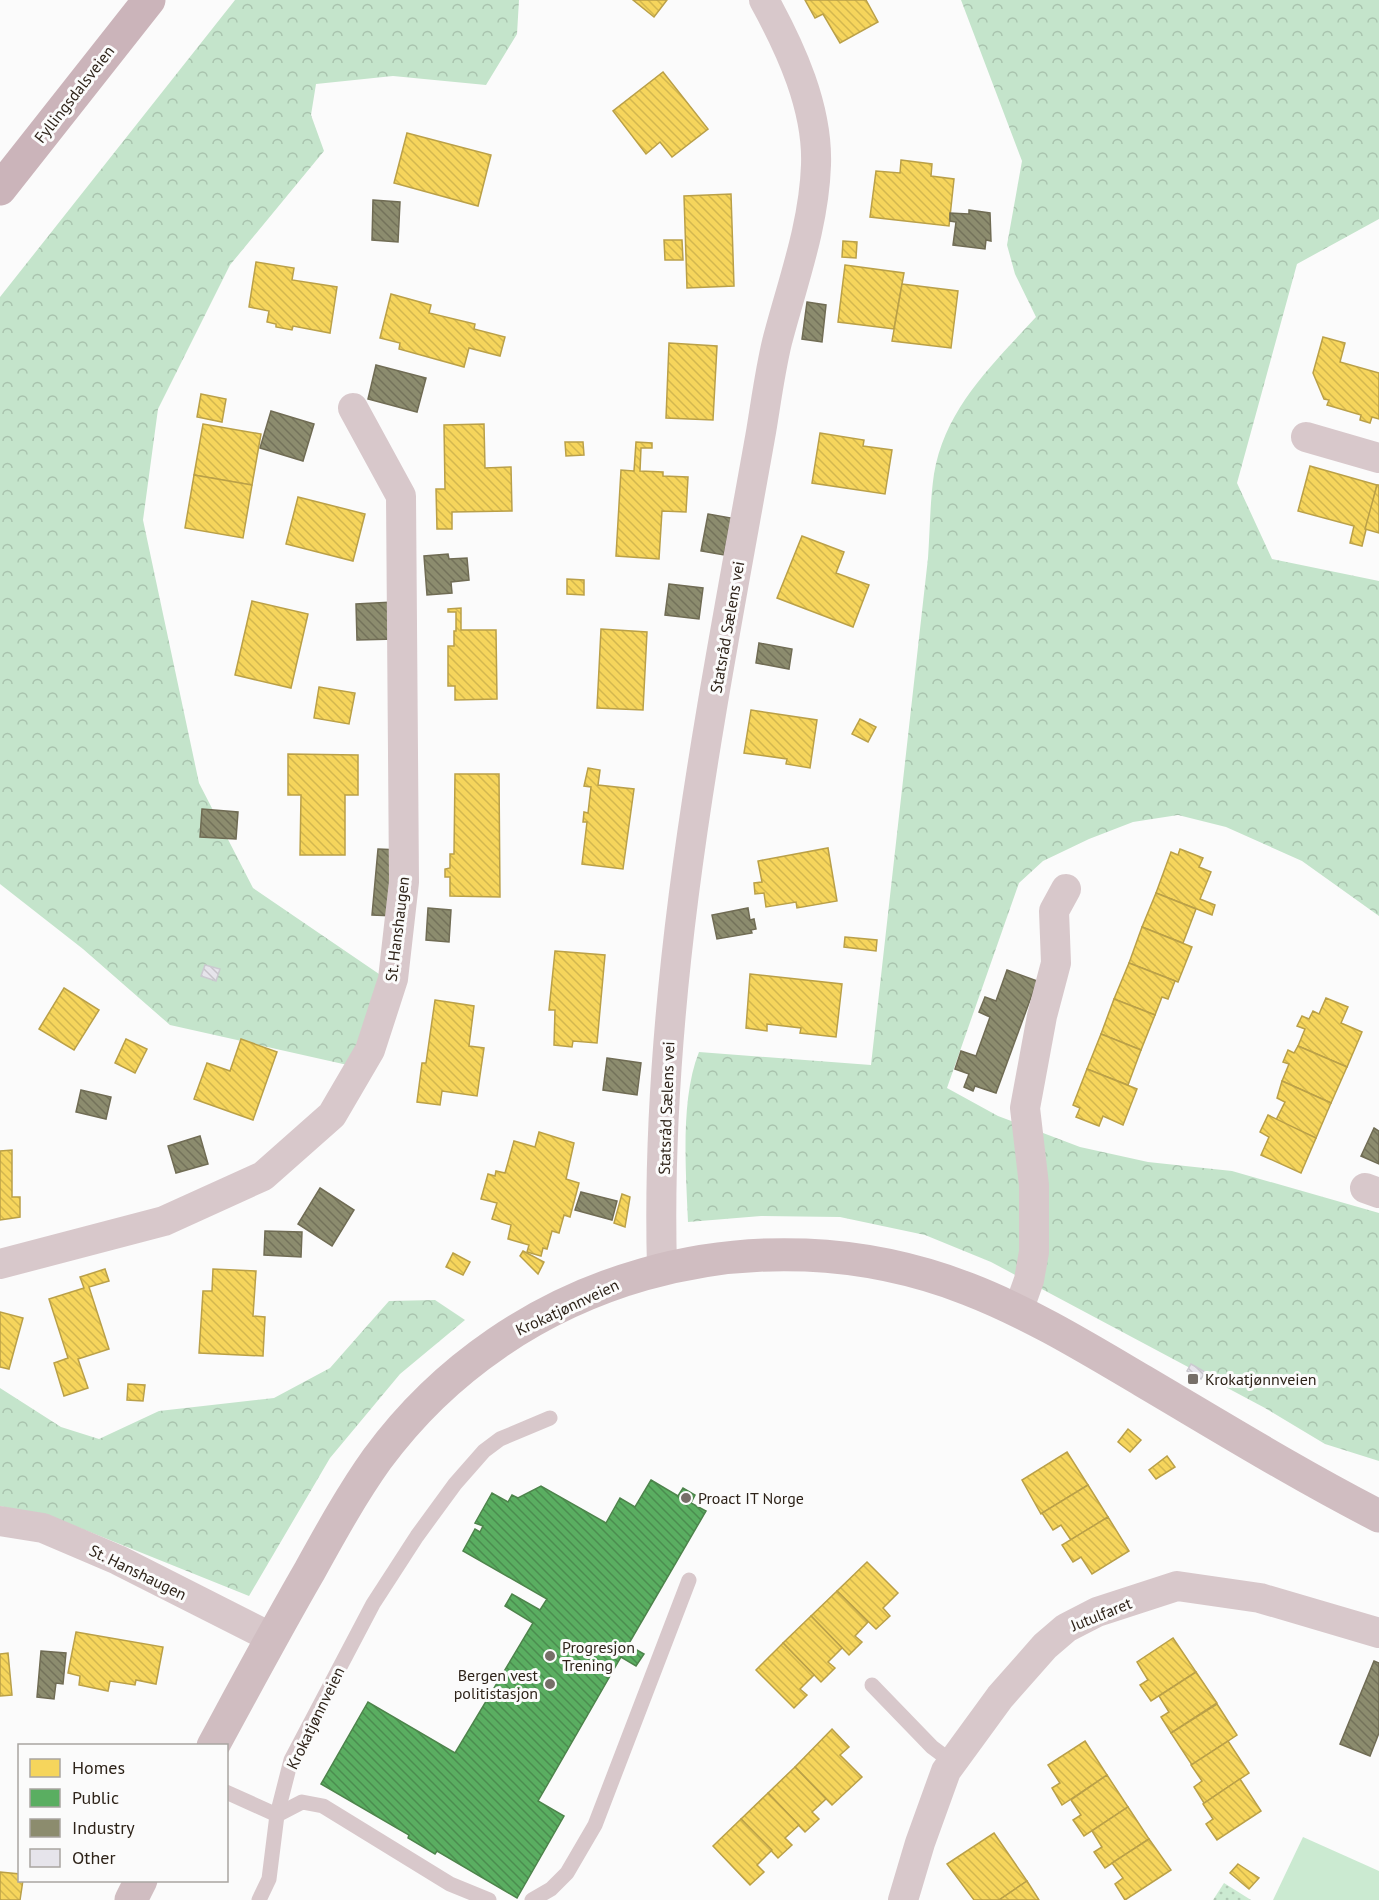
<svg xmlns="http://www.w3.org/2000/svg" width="1379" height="1900" font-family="'PT Sans',sans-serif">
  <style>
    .grass { fill: url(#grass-dots) }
    .forest { fill: url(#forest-crowns) }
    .garden { fill: #cbead1 }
    .homes { fill: url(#homes-back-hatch); stroke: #baa048; stroke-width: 1.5 }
    .public { fill: url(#public-back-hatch); stroke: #4d844b; stroke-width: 1.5 }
    .industry { fill: url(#industry-back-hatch); stroke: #706c54; stroke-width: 1.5 }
    .building { fill: url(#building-back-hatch); stroke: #cbcad0; stroke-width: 1.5 }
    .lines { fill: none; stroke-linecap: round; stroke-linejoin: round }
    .service { stroke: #d8c8cb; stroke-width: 15 }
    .minor { stroke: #d8c8cb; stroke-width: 30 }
    .secondary { stroke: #d0bdc1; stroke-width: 33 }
    .primary { stroke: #cbb4ba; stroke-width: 33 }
    .poi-dot { fill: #766f68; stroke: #fbfbfb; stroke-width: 2 }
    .labels { text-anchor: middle; stroke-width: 6; stroke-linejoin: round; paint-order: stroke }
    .street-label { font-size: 16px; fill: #2e2319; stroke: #fbfbfb }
    .poi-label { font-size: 16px; fill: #2e2319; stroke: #fbfbfb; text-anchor: start }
  </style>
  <defs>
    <pattern id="grass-dots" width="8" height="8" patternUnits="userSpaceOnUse" patternTransform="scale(1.5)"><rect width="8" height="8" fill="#cbead1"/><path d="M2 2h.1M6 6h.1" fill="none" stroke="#afc8b3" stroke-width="1.8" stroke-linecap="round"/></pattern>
    <pattern id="forest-crowns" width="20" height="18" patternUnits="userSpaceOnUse" patternTransform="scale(1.5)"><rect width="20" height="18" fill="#c4e4cb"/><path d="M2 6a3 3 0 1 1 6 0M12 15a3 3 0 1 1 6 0" fill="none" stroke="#a9c3ae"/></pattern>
    <pattern id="homes-back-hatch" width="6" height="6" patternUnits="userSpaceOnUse" patternTransform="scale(1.5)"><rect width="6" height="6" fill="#f6d55c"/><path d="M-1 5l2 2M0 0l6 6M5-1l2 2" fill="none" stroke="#d3b74f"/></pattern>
    <pattern id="public-back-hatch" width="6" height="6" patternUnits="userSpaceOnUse" patternTransform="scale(1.5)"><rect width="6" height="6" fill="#5aae61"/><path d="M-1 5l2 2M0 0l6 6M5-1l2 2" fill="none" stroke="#4b8d4f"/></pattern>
    <pattern id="industry-back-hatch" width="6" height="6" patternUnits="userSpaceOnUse" patternTransform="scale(1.5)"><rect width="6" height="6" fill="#8c8c6e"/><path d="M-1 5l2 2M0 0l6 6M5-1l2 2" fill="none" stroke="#73725a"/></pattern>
    <pattern id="building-back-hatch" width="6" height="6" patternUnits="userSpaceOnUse" patternTransform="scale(1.5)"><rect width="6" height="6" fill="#e6e4eb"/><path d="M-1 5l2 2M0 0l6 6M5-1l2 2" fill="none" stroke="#c6c3c9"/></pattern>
  </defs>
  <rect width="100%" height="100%" fill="#fbfbfb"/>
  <path class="grass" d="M1224 1883 1251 1900H1213Z"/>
  <g class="forest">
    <path d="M235 0H519L517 34 486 85 393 76 316 84 311 115 324 151 230 265 158 409 143 520 199 783 253 888 401 989 352 1066 170 1025 83 949 0 884V297Z"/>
    <path d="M961 0H1379V219L1297 264 1237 483 1272 559 1379 581V916L1302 861 1226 827 1178 815 1133 822 1089 839 1043 861 1019 883 947 1088 998 1116 1080 1147 1148 1162 1232 1171 1379 1213V1461L1325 1444 1265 1408 991 1262 925 1235 840 1217 761 1216 688 1222C686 1172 680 1099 699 1052L871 1065 928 558C930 530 930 501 934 474 945 408 993 364 1036 317L1015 274 1007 245 1022 161Z"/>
    <path d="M435 1300 465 1320 400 1374 330 1458 249 1596 60 1520 0 1506V1388L61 1427 99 1439 159 1411 274 1398 330 1368 389 1301Z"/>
  </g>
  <path class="garden" d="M1303 1837 1379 1871V1900H1273Z"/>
  <g class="homes">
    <path d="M633 0H667L654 17Z"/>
    <path d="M805 0H866L878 22 840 43 823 14 815 18Z"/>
    <path d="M663 72 708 129 672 157 660 142 646 154 613 111Z"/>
    <path d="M407 133 491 155 478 206 394 183Z"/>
    <path d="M901 160 932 164 931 176 954 179 949 226 870 217 876 171 900 173Z"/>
    <path d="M731 194 734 286 687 288 684 196Z"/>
    <path d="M664 240H682L683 260H665Z"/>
    <path d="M843 241 857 242 856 258 842 257Z"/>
    <path d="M256 262 294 268 292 280 337 287 330 333 293 326 292 330 276 327V324L267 322 269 311 249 307Z"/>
    <path d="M845 265 904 273 894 329 838 322Z"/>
    <path d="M902 284 958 291 951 348 892 341Z"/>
    <path d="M391 294 431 305 429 313 475 324 474 329 505 337 500 356 469 348 464 367 399 349 400 343 380 338Z"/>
    <path d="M1323 337 1345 343 1340 362 1379 373V419L1372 417 1370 423 1360 420 1361 415 1327 405 1329 400 1324 399 1313 373Z"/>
    <path d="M669 343 717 346 713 420 666 418Z"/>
    <path d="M201 394 226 399 222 422 197 417Z"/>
    <path d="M203 424 261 434 252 485 194 475Z"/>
    <path d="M484 424 485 468 511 467 512 511 452 512V529H437L436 489H445L444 425Z"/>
    <path d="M820 433 864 440 863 446 892 450 885 494 812 483Z"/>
    <path d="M565 442H583L584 455 566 456Z"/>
    <path d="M636 442 652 443V448H641L640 471 663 472V476L688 477 686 512 662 511 659 559 616 556 621 470 634 471Z"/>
    <path d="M1310 466 1377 485 1362 546 1350 543 1354 526 1298 511Z"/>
    <path d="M194 475 252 485 243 538 185 528Z"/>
    <path d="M1377 485H1379V533L1365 529Z"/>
    <path d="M298 497 365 514 353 561 286 544Z"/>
    <path d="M802 536 844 552 836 573 869 585 853 627 777 598Z"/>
    <path d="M567 579 584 580V595L567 594Z"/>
    <path d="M252 601 308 614 291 688 235 675Z"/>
    <path d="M461 608V630H496L497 699 455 700V686H448V646H454V631H456V612H448V609Z"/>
    <path d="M601 629 647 632 643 710 597 708Z"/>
    <path d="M319 687 355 693 349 724 314 718Z"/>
    <path d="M751 710 817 720 810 768 786 764 787 759 744 753Z"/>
    <path d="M860 719 876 727 868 742 852 734Z"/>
    <path d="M288 754 358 755V795H345V855H300L301 795H288Z"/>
    <path d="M588 768 600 770 598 785 634 789 623 869 582 864 587 822H583L584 812 588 813 591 787 584 786Z"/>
    <path d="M455 774H499L500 897 450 896V877H445V869L450 868V854H454Z"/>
    <path d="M828 848 837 901 797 908 796 902 766 907 764 893 755 894 754 883 762 882 758 861Z"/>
    <path d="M1180 849 1203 858 1199 867 1211 872 1200 899 1215 905 1212 915 1156 893 1171 852 1178 855Z"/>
    <path d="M1156 893 1196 909 1183 943 1142 927Z"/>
    <path d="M1142 927 1192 947 1178 982 1129 963Z"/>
    <path d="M845 937 877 940 876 951 844 947Z"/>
    <path d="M555 951 605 955 597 1043 573 1041 572 1047 554 1045 555 1010H549Z"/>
    <path d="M1129 963 1175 981 1168 999 1162 997 1155 1015 1114 999Z"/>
    <path d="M750 974 842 984 836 1037 800 1033 801 1028 767 1024V1031L746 1028Z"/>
    <path d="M64 988 99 1010 74 1050 39 1029Z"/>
    <path d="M1326 998 1348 1007 1341 1023 1362 1032 1347 1067 1298 1046 1305 1029 1297 1026 1302 1016 1309 1019 1313 1011 1319 1014Z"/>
    <path d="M1114 999 1155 1015 1141 1050 1101 1034Z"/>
    <path d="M435 1000 474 1006 469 1046 484 1048 477 1096 442 1091 440 1105 417 1102 422 1063H426Z"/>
    <path d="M1101 1034 1141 1050 1128 1085 1087 1069Z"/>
    <path d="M126 1039 147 1049 135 1073 115 1063Z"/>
    <path d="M241 1039 277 1052 253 1120 194 1099 207 1063 230 1071Z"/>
    <path d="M1298 1046 1347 1067 1331 1103 1282 1081 1289 1064 1283 1062 1288 1050 1294 1053Z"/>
    <path d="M1087 1069 1137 1089 1123 1125 1103 1116 1099 1126 1076 1117 1080 1108 1073 1105Z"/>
    <path d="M1282 1081 1331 1103 1316 1138 1276 1120 1285 1102 1277 1098Z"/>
    <path d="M1268 1115 1316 1138 1301 1173 1261 1155 1269 1137 1260 1132Z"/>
    <path d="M539 1132 574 1143 566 1179 579 1183 570 1217 564 1215 559 1233 552 1231 547 1249 543 1248 541 1256 527 1252 529 1245 508 1239 511 1225 492 1219 497 1203 481 1199 488 1174 495 1176 496 1171 505 1173 514 1141 535 1147Z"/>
    <path d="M12 1150V1197H20V1217L0 1220V1151Z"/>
    <path d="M622 1194 630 1197 625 1227 614 1223Z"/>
    <path d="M523 1251 544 1262 538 1274 520 1256Z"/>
    <path d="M453 1253 470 1262 463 1275 446 1267Z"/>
    <path d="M105 1269 109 1281 89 1287 109 1349 78 1359 88 1388 64 1396 54 1363 68 1358 49 1299 84 1288 80 1277Z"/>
    <path d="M213 1269 256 1271 253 1316 265 1317 263 1356 199 1353 203 1291H212Z"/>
    <path d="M0 1312 23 1318 9 1369 0 1367Z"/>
    <path d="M128 1384 145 1385 143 1401 127 1400Z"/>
    <path d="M1128 1429 1141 1440 1130 1452 1118 1442Z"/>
    <path d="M1067 1452 1088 1485 1041 1514 1022 1480Z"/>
    <path d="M1167 1456 1175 1467 1156 1479 1149 1470Z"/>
    <path d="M1088 1485 1108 1517 1071 1540 1061 1525 1053 1530 1042 1513Z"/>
    <path d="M1108 1517 1129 1551 1092 1574 1081 1557 1073 1562 1062 1545Z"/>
    <path d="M867 1562 898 1593 883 1608 890 1616 876 1629 837 1591Z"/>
    <path d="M837 1591 868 1622 855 1636 862 1642 849 1655 811 1616Z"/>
    <path d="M811 1616 842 1648 828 1662 835 1668 821 1682 783 1643Z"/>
    <path d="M76 1632 163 1647 156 1684 136 1680 135 1685 110 1681 108 1691 79 1685 80 1676 68 1673Z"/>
    <path d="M1173 1638 1196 1672 1151 1701 1140 1685 1148 1680 1137 1662Z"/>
    <path d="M783 1643 814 1675 800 1689 807 1695 794 1708 756 1670Z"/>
    <path d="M8 1653 12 1695 0 1696V1654Z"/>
    <path d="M1196 1672 1217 1703 1171 1733 1161 1717 1169 1712 1159 1696Z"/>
    <path d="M1217 1704 1237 1735 1192 1765 1171 1733Z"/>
    <path d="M832 1729 849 1747 840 1755 862 1777 832 1805 795 1767Z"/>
    <path d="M1085 1741 1107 1775 1062 1805 1052 1788 1060 1783 1048 1765Z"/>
    <path d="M1228 1741 1249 1773 1204 1803 1194 1787 1202 1781 1191 1765Z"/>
    <path d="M795 1767 826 1799 812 1812 819 1819 805 1832 768 1793Z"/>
    <path d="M1107 1775 1128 1807 1084 1836 1073 1820 1081 1815 1071 1800Z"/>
    <path d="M1240 1779 1261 1811 1217 1840 1206 1824 1213 1819 1203 1804Z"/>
    <path d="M768 1793 799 1825 785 1838 792 1845 778 1858 741 1819Z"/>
    <path d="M1128 1807 1149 1839 1105 1868 1094 1852 1102 1847 1092 1831Z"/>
    <path d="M741 1819 772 1850 757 1865 764 1872 750 1885 713 1846Z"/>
    <path d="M994 1833 1027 1881 999 1900H974L947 1864Z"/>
    <path d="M1149 1839 1171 1870 1125 1900 1115 1884 1123 1878 1112 1863Z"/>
    <path d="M1238 1864 1259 1878 1249 1889 1230 1873Z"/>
    <path d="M0 1872 20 1874V1880H23L20 1900H0Z"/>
    <path d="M1027 1881 1039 1900H999Z"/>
  </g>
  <path class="public" d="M651 1480 678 1496 683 1488 695 1495 691 1503 706 1511 628 1645 644 1654 636 1666 621 1657 538 1801 564 1816 517 1898 437 1851 435 1854 408 1838 409 1835 321 1784 368 1702 455 1753 533 1623 505 1606 512 1594 540 1610 547 1599 463 1551 475 1529 480 1532 483 1526 475 1523 492 1493 508 1502 512 1495 518 1498 541 1486 606 1523 620 1498 635 1507Z"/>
  <g class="industry">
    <path d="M373 200 400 202 398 242 372 240Z"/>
    <path d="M969 210 990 213 991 241 986 240 985 249 953 245 956 222 950 221V213L969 214Z"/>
    <path d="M807 302 826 305 822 342 802 339Z"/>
    <path d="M376 365 426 378 417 412 368 399Z"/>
    <path d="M271 411 314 424 303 461 260 448Z"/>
    <path d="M708 514 731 518 724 555 701 551Z"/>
    <path d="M448 554 449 559 467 558 469 580 451 582 452 593 427 595 424 556Z"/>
    <path d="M669 584 703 588 699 619 665 615Z"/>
    <path d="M393 602 395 639 357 640 356 604Z"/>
    <path d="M759 643 792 649 789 669 756 663Z"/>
    <path d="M202 809 238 812 236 839 200 837Z"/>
    <path d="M378 849 400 850 395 916 372 915Z"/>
    <path d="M428 908 451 910 449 942 426 940Z"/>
    <path d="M748 908 750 920 754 919 756 929 751 930 752 933 717 939 712 915Z"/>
    <path d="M1007 970 1037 981 996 1093 975 1086 973 1091 964 1087 969 1074 955 1069 961 1051 976 1056 990 1017 979 1012 985 997 996 1001Z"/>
    <path d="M607 1058 641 1063 637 1095 603 1090Z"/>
    <path d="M81 1090 111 1097 106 1119 76 1112Z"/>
    <path d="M1374 1128 1379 1131V1164L1361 1156Z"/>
    <path d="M200 1136 208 1164 176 1173 168 1146Z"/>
    <path d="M320 1188 354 1210 332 1246 298 1224Z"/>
    <path d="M581 1192 617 1201 612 1220 575 1210Z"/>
    <path d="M265 1231 302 1232 301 1257 264 1255Z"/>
    <path d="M41 1651 66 1653 63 1684 56 1683 54 1699 37 1697Z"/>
    <path d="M1374 1661 1379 1663V1733L1370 1756 1340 1744Z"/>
  </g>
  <g class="building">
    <path d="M205 965 220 969 216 981 201 976Z"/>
    <path d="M1191 1364 1205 1372 1201 1379 1187 1371Z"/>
  </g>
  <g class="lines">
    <g class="service">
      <path d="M872 1685 932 1747 952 1762"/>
      <path d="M226 1792 277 1815 302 1802 323 1806 450 1884 489 1900"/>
      <path d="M259 1900 269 1879 277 1815 291 1760 373 1604 417 1536 455 1484 484 1451 500 1439 550 1418"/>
      <path d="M532 1900 551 1889 567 1873 595 1825 689 1580"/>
    </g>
    <g class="minor">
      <path d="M1306 437 1379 458"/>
      <path d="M1365 1188 1379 1193"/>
      <path d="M0 1264 164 1221 263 1176 332 1115 370 1050 393 979 404 882 401 496 353 408"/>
      <path d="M662 1268C654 986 712 708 761 432 766 402 770 371 777 342 792 284 814 226 816 165 818 108 791 49 764 0"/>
      <path d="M1018 1311 1029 1280 1034 1252V1185L1025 1108 1042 1016 1056 963 1054 911 1066 889"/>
      <path d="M0 1521 43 1528 118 1560 272 1638"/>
      <path d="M903 1900 920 1843 946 1771 1000 1697 1045 1646 1066 1628 1097 1612 1177 1586 1260 1598 1379 1633"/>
    </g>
    <g class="secondary">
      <path d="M213 1746C245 1687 276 1629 309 1572 330 1534 352 1494 377 1459 512 1275 757 1207 968 1289 1030 1313 1087 1348 1143 1381 1221 1427 1299 1475 1379 1516"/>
      <path d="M131 1900 141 1880"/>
    </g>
    <path class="primary" d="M0 189 149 0"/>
  </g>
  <g class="poi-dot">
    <rect x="1187" y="1373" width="12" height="12" rx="3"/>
    <circle cx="686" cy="1498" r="6"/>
    <circle cx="550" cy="1656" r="6"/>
    <circle cx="550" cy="1684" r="6"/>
  </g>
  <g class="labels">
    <g class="street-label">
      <text transform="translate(74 94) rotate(-52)" y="6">Fyllingsdalsveien</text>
      <text transform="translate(727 627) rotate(-80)" y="6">Statsråd Sælens vei</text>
      <text transform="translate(397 929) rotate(-83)" y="6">St. Hanshaugen</text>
      <text transform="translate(666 1108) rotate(-88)" y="6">Statsråd Sælens vei</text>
      <text transform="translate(567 1307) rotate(-25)" y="6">Krokatjønnveien</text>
      <text transform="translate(138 1572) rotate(26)" y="6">St. Hanshaugen</text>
      <text transform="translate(1101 1614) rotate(-22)" y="6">Jutulfaret</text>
      <text transform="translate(315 1718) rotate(-64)" y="6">Krokatjønnveien</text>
    </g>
    <g class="poi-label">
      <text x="1205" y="1385">Krokatjønnveien</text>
      <text x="698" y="1504">Proact IT Norge</text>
      <text x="562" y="1653">Progresjon<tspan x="562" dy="18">Trening</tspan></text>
      <text x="538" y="1681" text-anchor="end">Bergen vest<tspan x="538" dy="18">politistasjon</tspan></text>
    </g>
  </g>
  <rect x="18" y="1744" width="210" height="138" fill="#fbfbfb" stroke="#a9a5a1" stroke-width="1.5"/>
  <rect x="30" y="1759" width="30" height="18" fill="#f6d55c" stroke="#a9a5a1" stroke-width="1.5"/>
  <text x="72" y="1774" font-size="18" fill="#2e2319">Homes</text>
  <rect x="30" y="1789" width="30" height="18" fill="#5aae61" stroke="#a9a5a1" stroke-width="1.5"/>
  <text x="72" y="1804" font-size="18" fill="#2e2319">Public</text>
  <rect x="30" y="1819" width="30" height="18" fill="#8c8c6e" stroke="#a9a5a1" stroke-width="1.5"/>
  <text x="72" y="1834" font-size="18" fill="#2e2319">Industry</text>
  <rect x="30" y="1849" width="30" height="18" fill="#e6e4eb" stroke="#a9a5a1" stroke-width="1.5"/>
  <text x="72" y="1864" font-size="18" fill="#2e2319">Other</text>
</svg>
